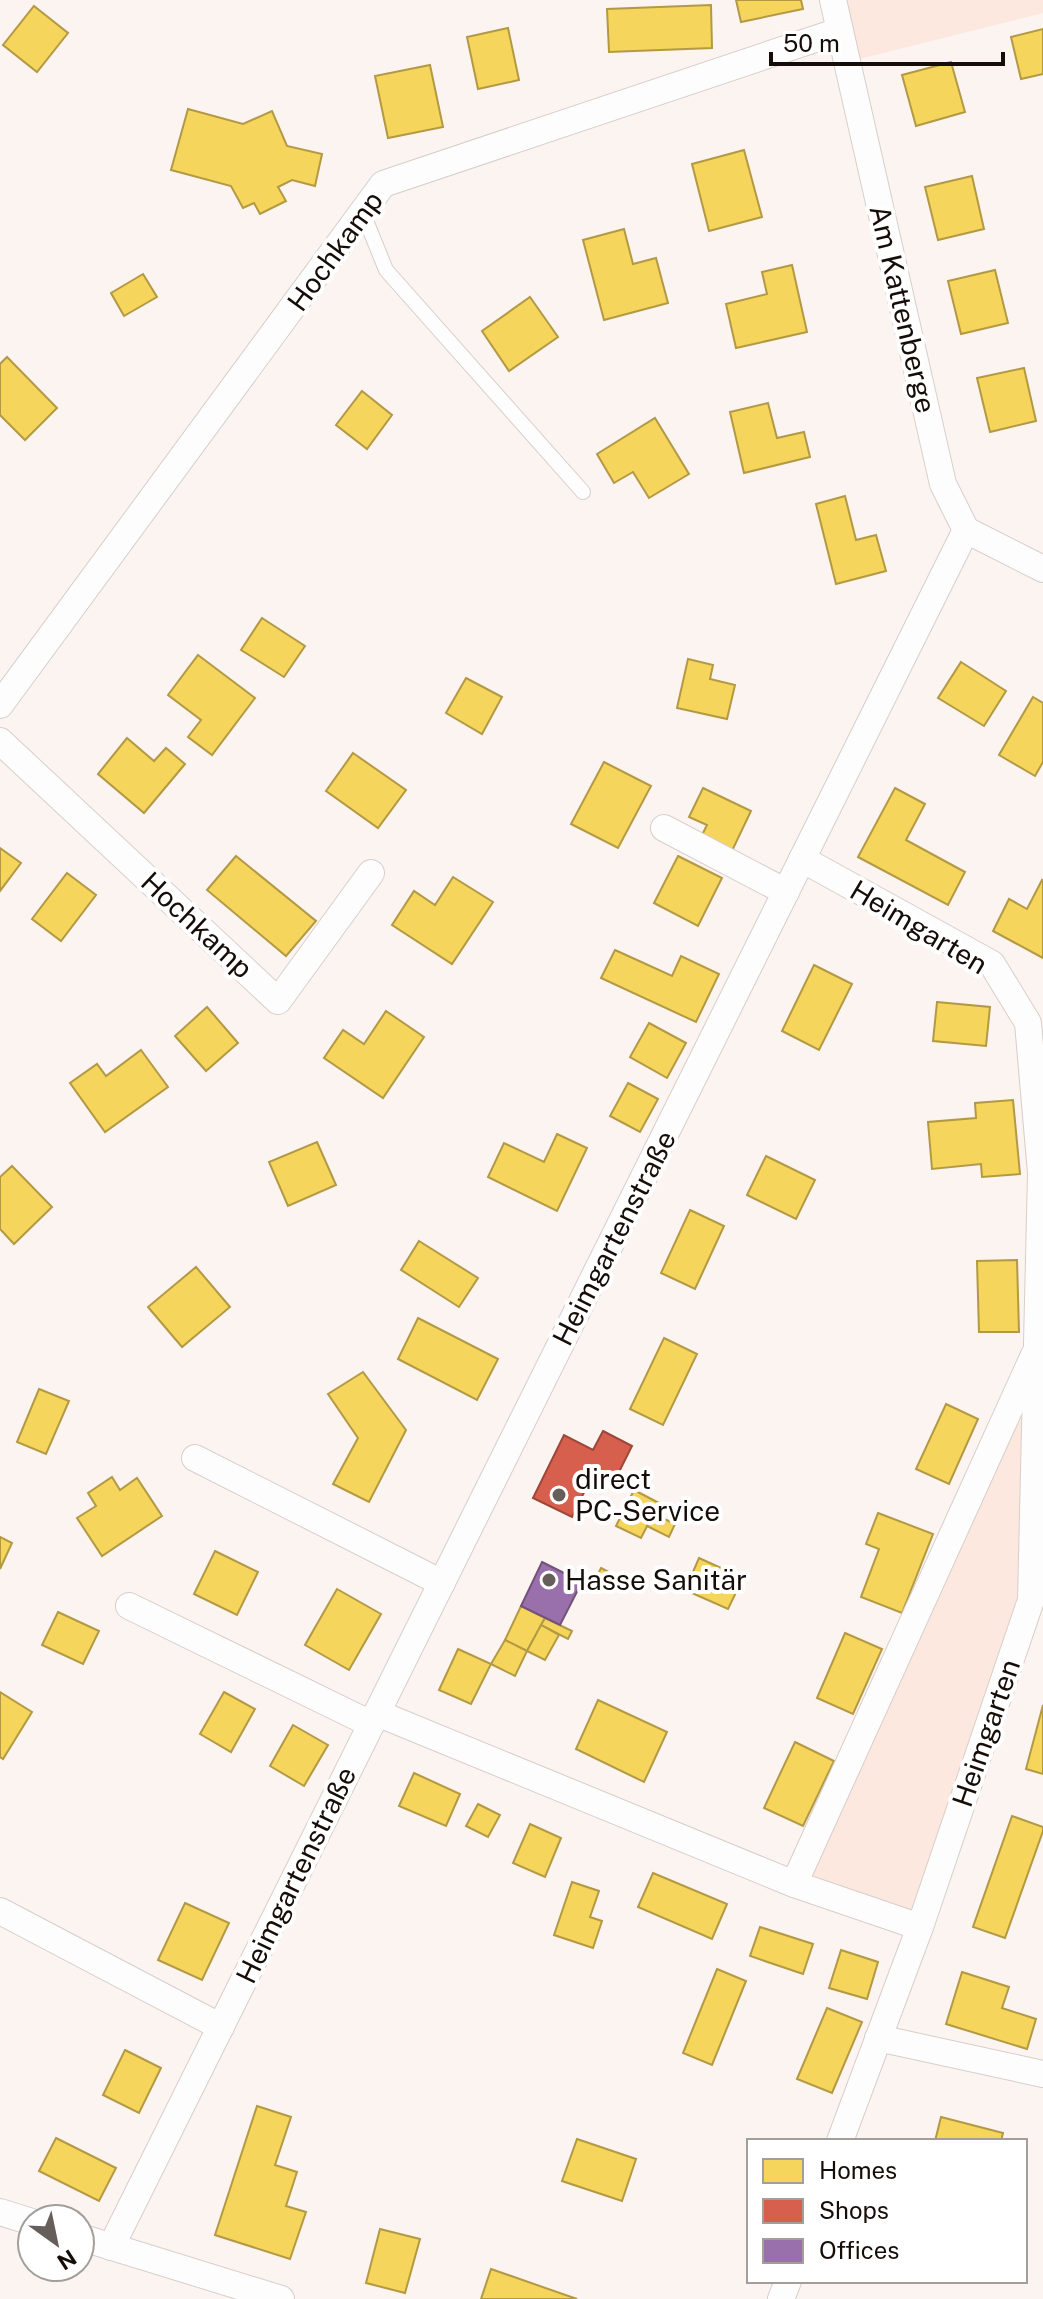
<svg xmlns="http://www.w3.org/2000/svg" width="1043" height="2299" font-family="'Public Sans',sans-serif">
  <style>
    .green { fill: #fce8df }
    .homes { fill: #f6d55c; stroke: #b39943; stroke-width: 2 }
    .shops { fill: #d6604d; stroke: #9c4738; stroke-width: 2 }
    .offices { fill: #9970ab; stroke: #72527a; stroke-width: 2 }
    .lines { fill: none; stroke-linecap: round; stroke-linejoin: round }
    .lane-casing { stroke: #d7ceca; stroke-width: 16 }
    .street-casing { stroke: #d7ceca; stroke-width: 28 }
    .lane { stroke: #fefdfd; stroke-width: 14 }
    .street { stroke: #fefdfd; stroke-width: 26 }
    .poi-dot { fill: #665e5a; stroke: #fff; stroke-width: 3 }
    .labels { text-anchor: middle; stroke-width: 8; stroke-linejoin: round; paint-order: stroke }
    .street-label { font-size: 28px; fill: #160d08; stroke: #fff }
    .poi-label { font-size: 28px; fill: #160d08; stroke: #fff; text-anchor: start }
  </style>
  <rect width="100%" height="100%" fill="#fbf4f1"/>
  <g class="green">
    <path d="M837 0H1043V13L847 62Z"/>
    <path d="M1038 1344 1031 1600 920 1927 794 1884Z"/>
  </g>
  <g class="homes">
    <path d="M736 0H801L803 9 741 22Z"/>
    <path d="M711 5 712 48 609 52 607 9Z"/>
    <path d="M34 6 68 33 37 72 3 45Z"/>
    <path d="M508 28 519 80 478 89 467 37Z"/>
    <path d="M1043 29V74L1021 79 1011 37Z"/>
    <path d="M951 62 965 112 916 126 902 75Z"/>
    <path d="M430 65 443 127 388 138 375 76Z"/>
    <path d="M188 109 243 124 272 111 287 146 322 154 315 186 292 180 278 187 286 201 260 214 254 203 243 208 231 186 171 170Z"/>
    <path d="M744 150 762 217 709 231 692 164Z"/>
    <path d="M972 176 984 229 938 240 925 187Z"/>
    <path d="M624 229 633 264 656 258 668 303 604 320 583 240Z"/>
    <path d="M792 265 807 332 736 348 726 304 767 294 762 272Z"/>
    <path d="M995 270 1008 323 961 334 948 281Z"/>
    <path d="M143 274 157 297 124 316 111 293Z"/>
    <path d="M530 297 558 337 509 371 482 331Z"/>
    <path d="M7 357 57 408 25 440 0 415V364Z"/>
    <path d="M1024 368 1036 421 990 432 977 378Z"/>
    <path d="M362 391 392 415 367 449 336 425Z"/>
    <path d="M768 403 777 438 804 432 810 457 744 473 730 412Z"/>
    <path d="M655 418 689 474 649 498 633 472 614 483 597 454Z"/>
    <path d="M845 496 856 540 876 535 886 571 836 584 816 504Z"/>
    <path d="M262 618 305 646 284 677 241 650Z"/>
    <path d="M198 655 255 698 212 755 188 737 201 720 168 695Z"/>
    <path d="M688 659 713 665 710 679 735 685 727 719 677 708Z"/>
    <path d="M961 662 1006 691 984 726 938 698Z"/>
    <path d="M466 678 502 697 482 734 446 713Z"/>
    <path d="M1033 697 1043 703V762L1035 776 999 755Z"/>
    <path d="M127 738 154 761 166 748 185 764 144 813 98 774Z"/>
    <path d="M353 753 406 790 378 828 326 791Z"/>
    <path d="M604 762 651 786 618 848 571 824Z"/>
    <path d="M703 788 751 811 731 853 700 839 707 825 689 817Z"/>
    <path d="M895 788 925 804 906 840 965 872 948 905 858 857Z"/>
    <path d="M0 848 21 863 0 891Z"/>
    <path d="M236 856 316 921 286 956 207 890Z"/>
    <path d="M678 856 722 878 698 926 654 903Z"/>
    <path d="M67 873 96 895 61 941 32 919Z"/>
    <path d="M453 877 493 902 452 964 392 925 414 891 435 905Z"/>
    <path d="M1042 880 1043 881V958L993 931 1009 899 1027 909Z"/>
    <path d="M615 950 672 976 681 956 719 974 696 1022 601 978Z"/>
    <path d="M814 965 852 984 819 1050 782 1031Z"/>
    <path d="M937 1002 990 1007 986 1046 933 1041Z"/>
    <path d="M207 1007 238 1043 206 1071 175 1036Z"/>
    <path d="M386 1011 424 1037 383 1098 324 1058 343 1030 364 1044Z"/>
    <path d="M649 1023 686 1043 667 1078 630 1057Z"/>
    <path d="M141 1050 168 1087 105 1132 70 1083 97 1064 106 1076Z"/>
    <path d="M628 1083 658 1099 640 1132 610 1116Z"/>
    <path d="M1013 1100 1020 1174 982 1177 981 1164 932 1169 928 1122 976 1118 975 1103Z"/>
    <path d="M557 1134 587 1148 557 1211 488 1177 504 1143 544 1162Z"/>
    <path d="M317 1142 336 1185 288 1206 269 1162Z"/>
    <path d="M766 1156 815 1180 796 1219 747 1195Z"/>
    <path d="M12 1166 52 1207 14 1244 0 1229V1177Z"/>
    <path d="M690 1210 724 1226 695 1289 661 1273Z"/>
    <path d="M419 1241 478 1278 459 1307 401 1270Z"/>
    <path d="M1017 1260 1019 1332H979L977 1261Z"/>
    <path d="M196 1267 230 1307 182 1347 148 1307Z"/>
    <path d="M418 1318 498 1359 477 1400 398 1359Z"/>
    <path d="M664 1338 697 1354 663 1425 630 1409Z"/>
    <path d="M363 1372 406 1430 369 1502 333 1484 358 1438 328 1394Z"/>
    <path d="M39 1389 69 1401 46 1454 17 1442Z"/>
    <path d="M946 1404 978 1419 949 1484 916 1469Z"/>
    <path d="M112 1477 120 1490 137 1478 162 1516 102 1556 77 1518 96 1506 88 1493Z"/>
    <path d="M634 1490 659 1503 641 1538 616 1526Z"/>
    <path d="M878 1513 933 1534 902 1613 861 1597 879 1549 866 1544Z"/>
    <path d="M654 1514 675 1524 669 1537 647 1526Z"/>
    <path d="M0 1537 12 1543 0 1569Z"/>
    <path d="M215 1551 258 1572 237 1615 194 1594Z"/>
    <path d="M699 1558 743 1578 728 1609 685 1590Z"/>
    <path d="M601 1568 616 1576 609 1590 594 1582Z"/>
    <path d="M337 1589 381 1614 349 1670 305 1645Z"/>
    <path d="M521 1606 545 1618 527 1651 505 1640Z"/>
    <path d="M58 1612 99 1631 83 1664 42 1645Z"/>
    <path d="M545 1618 572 1631 568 1639 541 1625Z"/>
    <path d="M541 1625 559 1635 545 1660 527 1651Z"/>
    <path d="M845 1633 882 1649 853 1714 817 1698Z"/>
    <path d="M505 1640 527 1651 515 1676 491 1664Z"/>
    <path d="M458 1649 491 1664 471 1704 439 1690Z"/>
    <path d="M0 1692 32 1712 3 1759 0 1757Z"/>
    <path d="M224 1692 255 1709 231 1752 200 1734Z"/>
    <path d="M598 1700 667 1732 644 1782 576 1749Z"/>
    <path d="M1043 1705V1774L1026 1769Z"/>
    <path d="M293 1725 328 1745 304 1786 270 1766Z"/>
    <path d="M795 1742 834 1761 803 1826 764 1808Z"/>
    <path d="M414 1773 460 1794 446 1826 399 1806Z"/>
    <path d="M478 1804 500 1815 488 1837 466 1826Z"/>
    <path d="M1012 1816 1043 1827V1831L1005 1938 973 1927Z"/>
    <path d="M530 1824 561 1838 545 1877 513 1863Z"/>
    <path d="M653 1873 727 1904 712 1939 638 1907Z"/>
    <path d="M572 1882 599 1891 590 1917 602 1921 593 1948 554 1935Z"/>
    <path d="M185 1903 229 1923 202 1980 158 1960Z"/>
    <path d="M760 1927 813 1944 803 1974 750 1956Z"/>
    <path d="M841 1950 878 1962 867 1999 829 1988Z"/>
    <path d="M717 1969 746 1981 712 2065 683 2053Z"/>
    <path d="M962 1972 1009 1987 1002 2008 1036 2019 1027 2049 946 2024Z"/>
    <path d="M827 2008 862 2022 832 2093 797 2079Z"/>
    <path d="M125 2050 161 2068 139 2113 103 2095Z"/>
    <path d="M257 2106 291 2117 275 2165 297 2172 286 2206 306 2212 290 2259 215 2235Z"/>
    <path d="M941 2117 1003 2133 1001 2141H935Z"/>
    <path d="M56 2138 116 2168 99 2201 39 2171Z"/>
    <path d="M577 2139 636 2159 622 2201 562 2181Z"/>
    <path d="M380 2229 420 2239 405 2293 366 2283Z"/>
    <path d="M491 2269 577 2299H481Z"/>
  </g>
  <path class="shops" d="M603 1431 632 1446 614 1482 594 1472 572 1517 533 1498 564 1435 593 1450Z"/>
  <path class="offices" d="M542 1562 582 1582 560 1625 521 1606Z"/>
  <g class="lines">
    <defs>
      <path id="lane" d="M363 213 386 270 583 492"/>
      <g id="street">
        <path d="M833 0 943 484 966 530 1043 569"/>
        <path d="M0 705 383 184 839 31"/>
        <path d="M0 741 278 1001 371 873"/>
        <path d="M664 828 786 892"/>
        <path d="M802 859 992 964 1028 1023 1041 1173 1031 1600 920 1927 840 2141"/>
        <path d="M195 1458 442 1583"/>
        <path d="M129 1606 371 1724"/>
        <path d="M377 1713 794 1884 920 1927"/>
        <path d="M794 1884 1034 1355"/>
        <path d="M0 1911 221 2027"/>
        <path d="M878 2038 1043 2074"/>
        <path d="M0 2212 32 2222"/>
        <path d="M80 2237 281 2299"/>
        <path d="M111 2247 966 530"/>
        <path d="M781 2299 788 2281"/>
      </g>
    </defs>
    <use href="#lane" class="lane-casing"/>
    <use href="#street" class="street-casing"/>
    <use href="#lane" class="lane"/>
    <use href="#street" class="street"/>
  </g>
  <g class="poi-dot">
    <circle cx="559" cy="1495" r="8"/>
    <circle cx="549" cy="1580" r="8"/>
  </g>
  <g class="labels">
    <g class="street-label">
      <text transform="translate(335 251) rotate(-54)" y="10">Hochkamp</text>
      <text transform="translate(903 309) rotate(77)" y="10">Am Kattenberge</text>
      <text transform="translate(197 925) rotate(43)" y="10">Hochkamp</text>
      <text transform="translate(919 927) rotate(31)" y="10">Heimgarten</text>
      <text transform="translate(614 1238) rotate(-63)" y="10">Heimgartenstraße</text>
      <text transform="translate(986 1733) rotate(-71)" y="10">Heimgarten</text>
      <text transform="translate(296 1875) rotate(-64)" y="10">Heimgartenstraße</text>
    </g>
    <g class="poi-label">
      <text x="575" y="1489">direct<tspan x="575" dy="32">PC-Service</tspan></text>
      <text x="565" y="1590">Hasse Sanitär</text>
    </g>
  </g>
  <rect x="747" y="2139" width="280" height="144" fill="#ffffff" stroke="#a29e9c" stroke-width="2"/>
  <rect x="763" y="2159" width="40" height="24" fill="#f6d55c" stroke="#a29e9c" stroke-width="2"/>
  <text x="819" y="2179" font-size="24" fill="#160d08">Homes</text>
  <rect x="763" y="2199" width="40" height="24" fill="#d6604d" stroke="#a29e9c" stroke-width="2"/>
  <text x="819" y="2219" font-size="24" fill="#160d08">Shops</text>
  <rect x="763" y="2239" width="40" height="24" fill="#9970ab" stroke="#a29e9c" stroke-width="2"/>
  <text x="819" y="2259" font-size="24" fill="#160d08">Offices</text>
  <g transform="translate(56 2243) rotate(147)"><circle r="38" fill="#ffffff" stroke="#a29e9c" stroke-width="2"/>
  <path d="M0-6L14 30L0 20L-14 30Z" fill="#665e5a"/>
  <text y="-12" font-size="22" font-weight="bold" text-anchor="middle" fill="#160d08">N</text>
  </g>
  <path d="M771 52v12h232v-12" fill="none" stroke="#160d08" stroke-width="4"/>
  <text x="783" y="52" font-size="24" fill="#160d08" stroke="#ffffff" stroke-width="6" paint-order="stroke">50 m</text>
</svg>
